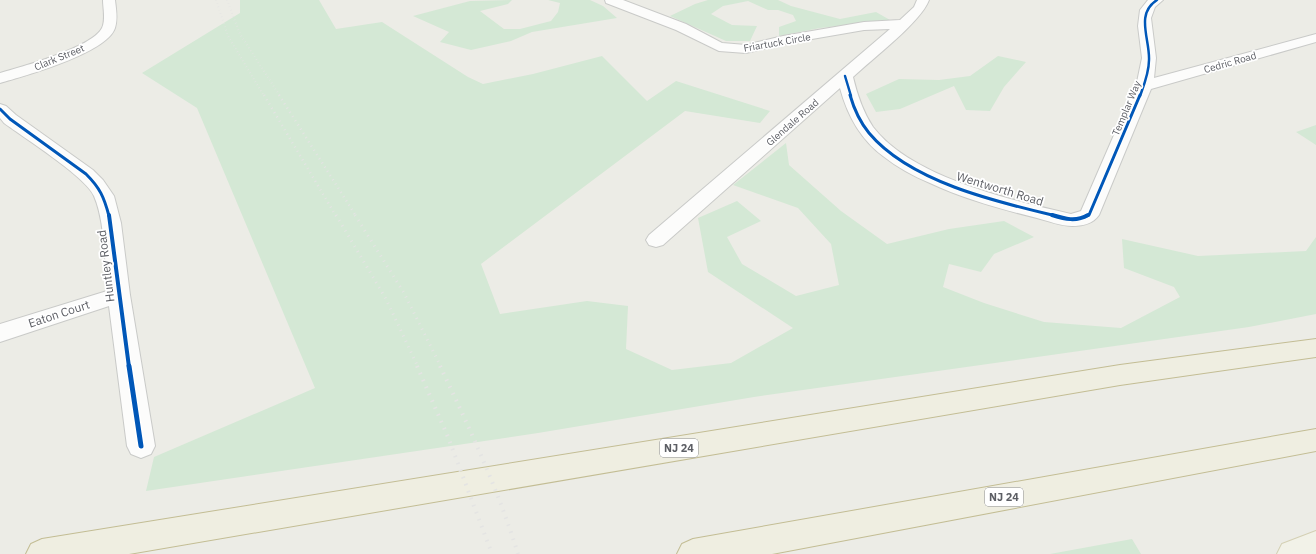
<svg xmlns="http://www.w3.org/2000/svg" width="1316" height="554" font-family="'IBM Plex Sans',sans-serif">
  <style>
    .green { fill: #d4e8d5 }
    .lines { fill: none; stroke-linecap: round; stroke-linejoin: round }
    .minor-casing { stroke: #c9cac8; stroke-width: 2 }
    .major-casing { stroke: #d4d0b4; stroke-width: 2 }
    .highway-casing { stroke: #c3bd94; stroke-width: 2 }
    .minor { fill: #fcfcfb; fill-rule: evenodd }
    .major { fill: #f2f2e8; fill-rule: evenodd }
    .highway { fill: #efeee1; fill-rule: evenodd }
    .rail-far3 { stroke: #e4e4e3; stroke-width: 2; stroke-dasharray: 0.5 3; stroke-linecap: butt }
    .rail-far2 { stroke: #e4e4e3; stroke-width: 2.5; stroke-dasharray: 1 4; stroke-linecap: butt }
    .rail-far1 { stroke: #e4e4e3; stroke-width: 3; stroke-dasharray: 1 5; stroke-linecap: butt }
    .rail { stroke: #e4e4e3; stroke-width: 4; stroke-dasharray: 1.5 6; stroke-linecap: butt }
    .cycleway-far3-casing { stroke: #fff; stroke-width: 4 }
    .cycleway-far2-casing { stroke: #fff; stroke-width: 5 }
    .cycleway-far1-casing { stroke: #fff; stroke-width: 6 }
    .cycleway-casing { stroke: #fff; stroke-width: 8 }
    .cycleway-far3 { stroke: #0057b8; stroke-width: 2.5 }
    .cycleway-far2 { stroke: #0057b8; stroke-width: 3 }
    .cycleway-far1 { stroke: #0057b8; stroke-width: 4 }
    .cycleway { stroke: #0057b8; stroke-width: 5 }
    .labels { text-anchor: middle; stroke-width: 3.5; stroke-linejoin: round; paint-order: stroke }
    .far-street-label { font-size: 10px; fill: #5c5e64; stroke: #fff }
    .shield { fill: #fff; stroke: #8d8e92; stroke-width: 1 }
    .shield-label { font-size: 11px; font-weight: bold; fill: #5c5e64 }
    .street-label { font-size: 12px; fill: #5c5e64; stroke: #fff }
  </style>
  <rect width="100%" height="100%" fill="#ecece6"/>
  <g class="green">
    <path d="M240 0H319L336 29 382 22 468 77 483 84 533 74 602 56 647 101 676 81 770 111 760 123 685 111 481 264 500 314 587 301 628 306 626 349 672 370 731 363 793 328 708 272 698 218 737 201 761 221 727 237 742 264 796 296 839 285 831 244 798 208 733 185 786 143 789 165 841 211 887 244 949 229 1004 221 1034 237 994 254 981 272 949 264 943 287 984 303 1044 322 1121 328 1180 297 1174 287 1124 268 1122 239 1198 256 1306 251 1316 237V314L1249 327 754 397 538 433 146 491 154 457 315 388 197 108 142 73 240 13Z"/>
    <path d="M512 0 508 4 480 11 504 29H520L551 21 558 12 560 3 548 0H590L603 6 617 18 532 32 511 41 471 50 440 42 449 32 413 16 470 1Z"/>
    <path d="M708 0H778L791 6 840 19 876 12 890 20 820 28 779 36V27L796 21 793 15 778 10H768L748 1 723 6 711 14 732 25 757 26 750 41H726L670 16 695 4Z"/>
    <path d="M998 56 1026 62 1004 87 990 111 966 110 954 86 900 109 876 112 866 94 899 79 939 80 970 76Z"/>
    <path d="M1316 125V145L1296 132Z"/>
    <path d="M1132 539 1141 554H1050Z"/>
  </g>
  <g class="lines">
    <defs>
      <g id="minor">
        <path d="M103 0H115C116 9 118 19 115 28 107 53 25 76 0 83V73C21 67 92 48 102 28 106 20 103 8 103 0Z"/>
        <path d="M605 0H623L686 24 722 43 746 45 783 36 864 22 900 20 914 7 917 0H929C921 22 872 59 853 77 857 94 863 112 873 127 912 178 1012 200 1071 214L1081 211 1137 82 1142 58 1138 26 1140 10 1148 0H1163L1155 7 1151 18 1156 58 1154 78 1316 34V42L1151 89 1099 215C1093 224 1082 226 1072 226 1061 226 1048 221 1037 218 1001 209 964 199 930 183 913 176 897 167 883 156 860 139 847 114 840 88L663 245 656 247 649 245 646 240 649 235 890 29 864 30 783 44 746 53 719 51 676 30 606 3Z"/>
        <path d="M0 104 6 106 16 115 93 170 103 180 114 196 121 223 130 295 155 446 151 454 141 458 131 454 127 446 109 306 0 342V324L107 291C105 263 105 221 94 196 86 177 23 137 4 123L0 118Z"/>
      </g>
      <path id="major" d="M1316 531V554H1277L1282 544Z"/>
      <g id="highway">
        <path d="M1316 339V357L1120 385 129 554H26L31 544 42 539 1120 365Z"/>
        <path d="M1316 429V451L772 554H677L682 544 693 539Z"/>
      </g>
    </defs>
    <use href="#minor" class="minor-casing"/>
    <use href="#major" class="major-casing"/>
    <use href="#highway" class="highway-casing"/>
    <use href="#minor" class="minor"/>
    <use href="#major" class="major"/>
    <use href="#highway" class="highway"/>
    <g class="rail-far3">
      <path d="M216 0 228 36 264 96"/>
      <path d="M227 0 240 34 280 96"/>
    </g>
    <g class="rail-far2">
      <path d="M264 95 336 216"/>
      <path d="M279 95 356 216"/>
    </g>
    <g class="rail-far1">
      <path d="M336 215 386 299 418 367"/>
      <path d="M355 215 404 293 441 367"/>
    </g>
    <g class="rail">
      <path d="M417 366 448 437 492 554"/>
      <path d="M440 366C469 427 498 489 518 554"/>
    </g>
    <defs>
      <g id="cycleway-far3">
        <path d="M845 76 851 96"/>
        <path d="M1140 96C1144 85 1149 73 1149 60 1150 39 1135 14 1157 0"/>
      </g>
      <g id="cycleway-far2">
        <path d="M850 95C854 109 860 122 869 133 910 182 997 202 1056 216"/>
        <path d="M0 109 10 119 86 174C100 188 104 197 109 216"/>
        <path d="M1086 216 1089 215 1140 95"/>
      </g>
      <g id="cycleway-far1">
        <path d="M109 215 129 367"/>
        <path d="M1052 215C1065 219 1076 222 1088 215"/>
      </g>
      <path id="cycleway" d="M129 366 141 446"/>
    </defs>
    <use href="#cycleway-far3" class="cycleway-far3-casing"/>
    <use href="#cycleway-far2" class="cycleway-far2-casing"/>
    <use href="#cycleway-far1" class="cycleway-far1-casing"/>
    <use href="#cycleway" class="cycleway-casing"/>
    <use href="#cycleway-far3" class="cycleway-far3"/>
    <use href="#cycleway-far2" class="cycleway-far2"/>
    <use href="#cycleway-far1" class="cycleway-far1"/>
    <use href="#cycleway" class="cycleway"/>
  </g>
  <g class="labels">
    <g class="far-street-label">
      <text transform="translate(777 42) rotate(-10)" y="4">Friartuck Circle</text>
      <text transform="translate(59 57) rotate(-22)" y="4">Clark Street</text>
      <text transform="translate(1230 62) rotate(-16)" y="4">Cedric Road</text>
      <text transform="translate(1126 108) rotate(-67)" y="4">Templar Way</text>
      <text transform="translate(792 122) rotate(-41)" y="4">Glendale Road</text>
    </g>
    <g class="shield">
      <rect x="660" y="439" width="38" height="18" rx="3"/>
      <rect x="985" y="488" width="38" height="18" rx="3"/>
    </g>
    <g class="shield-label">
      <text x="679" y="452">NJ 24</text>
      <text x="1004" y="501">NJ 24</text>
    </g>
    <g class="street-label">
      <text transform="translate(1000 189) rotate(17)" y="4">Wentworth Road</text>
      <text transform="translate(106 266) rotate(-97)" y="4">Huntley Road</text>
      <text transform="translate(59 314) rotate(-18)" y="4">Eaton Court</text>
    </g>
  </g>
</svg>
